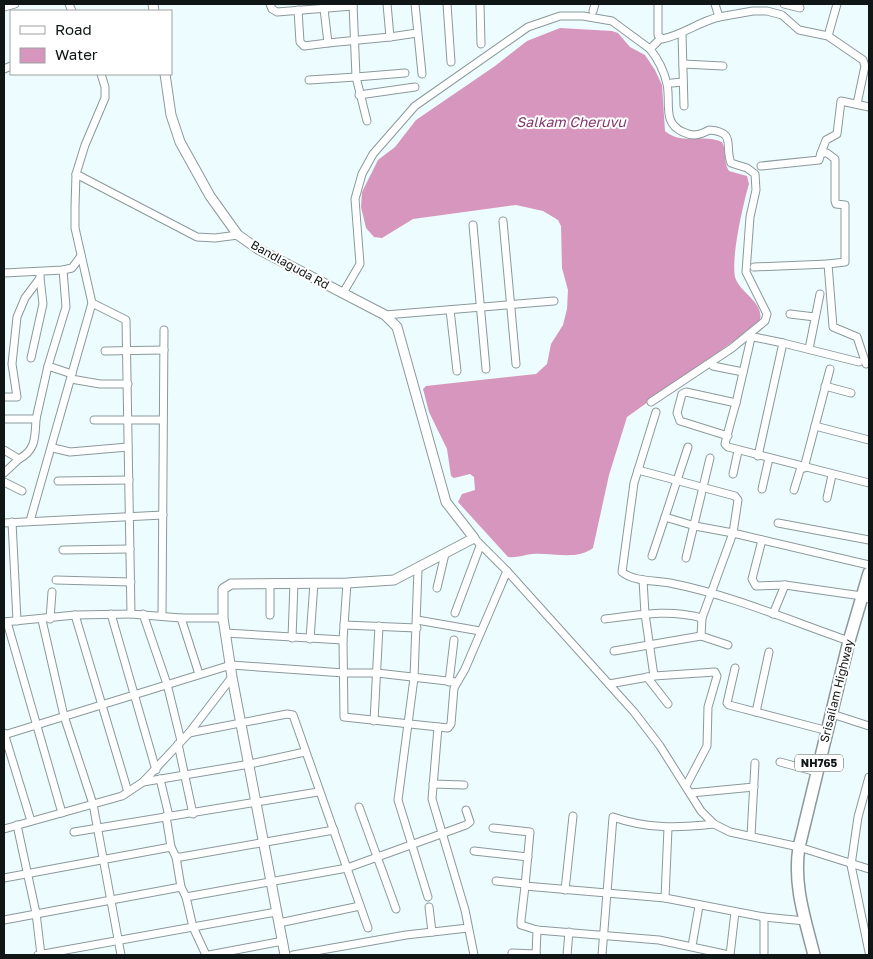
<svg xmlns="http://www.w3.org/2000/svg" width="873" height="959" font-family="'Golos Text',sans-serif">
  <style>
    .water { fill: #d796be }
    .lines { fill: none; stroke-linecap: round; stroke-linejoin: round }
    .minor-casing { stroke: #8b999b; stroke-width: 9 }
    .tertiary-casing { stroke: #8b999b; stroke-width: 11 }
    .trunk-casing { stroke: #8b999b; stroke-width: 14 }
    .minor { stroke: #fff; stroke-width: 7 }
    .tertiary { stroke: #fff; stroke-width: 9 }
    .trunk { stroke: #fff; stroke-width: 11 }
    .labels { text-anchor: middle; stroke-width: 4; stroke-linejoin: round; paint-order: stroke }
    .shield { fill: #fff; stroke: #585b5b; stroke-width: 1 }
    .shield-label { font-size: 11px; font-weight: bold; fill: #101515 }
    .street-label { font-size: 12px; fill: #101515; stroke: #fff }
    .water-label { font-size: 14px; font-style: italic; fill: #83366a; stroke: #fff }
  </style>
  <rect width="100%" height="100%" fill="#edfcfe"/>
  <path class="water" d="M560 28 612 31 618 33 630 47 645 55 655 70 662 85 665 131C683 146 703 133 722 142 727 152 723 162 729 171L747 176 749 184C743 204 731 258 735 277 740 294 767 303 759 323L627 417 609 475 593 548C576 561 551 552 532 554 524 555 517 558 508 557L458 502 462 494 475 490 474 477 470 474 454 478 451 476 447 449 429 412 423 389 426 386 536 374 547 364 551 344 563 325 567 309 568 290 562 268 561 226 558 220 543 211 516 205 413 219 382 238 374 237 366 228 361 207 362 192 378 160 395 147 416 120 495 66 527 41Z"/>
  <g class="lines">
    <defs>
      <g id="minor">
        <path d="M69 4 72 11"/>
        <path d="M270 4 272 9 277 12 353 6"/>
        <path d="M353 4 356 77 405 73"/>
        <path d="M415 4 422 74"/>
        <path d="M447 4 451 62"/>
        <path d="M480 4 481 44"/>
        <path d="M658 4V35L662 39C683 35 698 22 719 17"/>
        <path d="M715 4 719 17 753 11H767L782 15 799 30 828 36 863 60 865 66 857 104"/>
        <path d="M784 4 800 8"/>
        <path d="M4 7 15 4"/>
        <path d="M298 10 300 42 304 46 328 43 324 9"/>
        <path d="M593 11 595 4"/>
        <path d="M682 34 684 106"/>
        <path d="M828 36 837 4"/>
        <path d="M390 37 417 33"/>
        <path d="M328 43 390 37 387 4"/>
        <path d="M683 64 723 66"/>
        <path d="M4 69 11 66"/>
        <path d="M309 80 356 77 367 121"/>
        <path d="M672 83 683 82"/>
        <path d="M359 95 415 87"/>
        <path d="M869 107 841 101 837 134 826 140 821 153H827L835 159V201L836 204 845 205V262L828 264 833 327 857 337 866 364 869 363"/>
        <path d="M761 166 819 160 821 153"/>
        <path d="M76 174 197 237 215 238 238 235"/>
        <path d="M503 221 516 364"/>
        <path d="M473 225 486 369"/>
        <path d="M754 267 828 264"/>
        <path d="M63 270 66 307 48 366 72 374"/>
        <path d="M4 273 63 270 72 268 81 256"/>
        <path d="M343 293 360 264 355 199 362 174 373 154 415 106 528 27 560 16H583L612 21 650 49"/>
        <path d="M92 303 126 320 131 614 181 618H223"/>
        <path d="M450 310 457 371"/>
        <path d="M790 314 815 317"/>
        <path d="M385 315 554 301"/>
        <path d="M783 343 859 362"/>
        <path d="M809 349 820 294"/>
        <path d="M105 351 164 350"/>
        <path d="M31 358 43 304 40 278"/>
        <path d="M713 366 743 372"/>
        <path d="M71 379 100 384H128"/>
        <path d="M825 386 851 393"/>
        <path d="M4 397H17L12 364 17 317 25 298 40 278V272"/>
        <path d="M651 402 732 348 765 321 767 314 746 272 750 217 756 190 755 174 747 168 731 163C724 146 737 132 709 130 700 135 693 137 683 132 662 123 671 103 667 84 664 71 658 59 650 49L660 39"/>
        <path d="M736 403 751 338 754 337 783 343 758 456"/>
        <path d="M656 412 634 483 622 572C634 582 656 580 670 583 731 595 791 621 849 641"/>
        <path d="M4 419H36L48 366"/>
        <path d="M94 420H163"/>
        <path d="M815 426 869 440"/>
        <path d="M728 436 680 421 677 413 682 394 686 392 736 403C732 417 728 431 725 444L728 447 869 483"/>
        <path d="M688 447 665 517 695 526 733 533 869 565"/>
        <path d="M53 448 70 452 128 447"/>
        <path d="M4 450 19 459C36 450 35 437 36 419"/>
        <path d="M804 468 830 369"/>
        <path d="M638 470 735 496 738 500 733 533 702 618 701 636"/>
        <path d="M4 473 19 459"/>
        <path d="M733 474 738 451"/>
        <path d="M58 481 129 480"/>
        <path d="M4 482 22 491"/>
        <path d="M762 489 769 458"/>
        <path d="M794 490 801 467"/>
        <path d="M827 498 832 475"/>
        <path d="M30 521 92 303 75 228V207L76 174 85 145 105 98V87L101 74"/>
        <path d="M12 522 17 621"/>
        <path d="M4 523 163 515"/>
        <path d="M778 523 869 540"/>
        <path d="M474 538 507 571 634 712 660 746 701 811 714 824 730 832 799 847 869 869"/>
        <path d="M762 540 752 579 756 586 785 585 862 596 869 599"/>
        <path d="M63 550 130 549"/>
        <path d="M652 556 665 517"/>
        <path d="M686 558 710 458"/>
        <path d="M418 569 414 678 398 800 428 897"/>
        <path d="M56 580 131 582"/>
        <path d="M643 580 645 614 654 676"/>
        <path d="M270 583V615"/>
        <path d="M347 583 343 640 344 717 448 728 451 724 454 688 465 669 507 571"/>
        <path d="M437 588 445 554"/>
        <path d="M455 613 480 546"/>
        <path d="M111 614 156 770"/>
        <path d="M143 614 167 684 181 741"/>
        <path d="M773 614 785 585"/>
        <path d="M75 615 128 792"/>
        <path d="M162 616 164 330"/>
        <path d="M181 618 199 674"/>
        <path d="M50 619 52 592"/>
        <path d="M605 619C638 615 669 609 702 618"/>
        <path d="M42 620 64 716 93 804 121 955"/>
        <path d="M417 620 480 631"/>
        <path d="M4 622 75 615 131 614"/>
        <path d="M7 622 62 813"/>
        <path d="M344 625 417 628"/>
        <path d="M225 633 343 640"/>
        <path d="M292 638 294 583"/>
        <path d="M310 639 314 583"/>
        <path d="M614 651 701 636 728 645"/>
        <path d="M735 668 727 703 729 705 828 731"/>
        <path d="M647 677 668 704"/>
        <path d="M449 682 454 640"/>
        <path d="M609 684 654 676 715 672 717 676 708 707 707 746 686 786"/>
        <path d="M756 712 769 652"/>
        <path d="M832 714 869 726"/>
        <path d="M374 721 379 626"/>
        <path d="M438 727 432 799 465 910 474 955"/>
        <path d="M4 733 31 821"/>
        <path d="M189 733 287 714 293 715 368 928"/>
        <path d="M4 735 231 665 344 673H377L456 682"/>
        <path d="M178 744 193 814"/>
        <path d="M780 762 817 772"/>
        <path d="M869 777 858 817 851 865 869 952"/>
        <path d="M160 779 169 816"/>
        <path d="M143 782 250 764 305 752"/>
        <path d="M433 784 464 785"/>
        <path d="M691 793 754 787"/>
        <path d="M359 807 396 909"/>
        <path d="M166 816 171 847"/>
        <path d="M17 825 36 913 41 955"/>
        <path d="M493 828 530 832 525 886 665 898 764 917 805 921"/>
        <path d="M4 829 122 796 143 782 189 733 232 677"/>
        <path d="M74 832 318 792"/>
        <path d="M751 836 755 763"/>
        <path d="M474 851 528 857"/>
        <path d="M176 857 181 887"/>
        <path d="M4 878 171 847 176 857H181L334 830"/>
        <path d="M496 881 525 884"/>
        <path d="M525 886 521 920V925L537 930 659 940 729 955"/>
        <path d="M565 890 573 816"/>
        <path d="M186 897 193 927 206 955"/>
        <path d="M665 898 668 828"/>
        <path d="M429 907 432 932"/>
        <path d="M4 920 181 887 186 897 347 868 466 825 470 822 466 810"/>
        <path d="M279 923 360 906"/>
        <path d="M692 946 699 906"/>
        <path d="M512 953 536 954"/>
        <path d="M38 955 276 912"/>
        <path d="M209 955 283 941"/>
        <path d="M293 955 406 935 468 928"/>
        <path d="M536 955 537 930"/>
        <path d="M567 955 569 932"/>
        <path d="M602 955 613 817C647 829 678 828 714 824"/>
        <path d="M730 955 735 912"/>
        <path d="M764 955V917"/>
      </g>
      <g id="tertiary">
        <path d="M153 4 154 11"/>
        <path d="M165 74 171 115 180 142 210 196 238 235 258 249 385 315 397 327 446 502 474 538 394 580 347 583 231 584 223 589V618L232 677 285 955"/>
      </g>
      <path id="trunk" d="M814 955C805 919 793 885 799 847L849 641 869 573"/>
    </defs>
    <use href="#minor" class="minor-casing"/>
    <use href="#tertiary" class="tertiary-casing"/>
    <use href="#trunk" class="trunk-casing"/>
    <use href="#minor" class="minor"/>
    <use href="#tertiary" class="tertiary"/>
    <use href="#trunk" class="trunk"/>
  </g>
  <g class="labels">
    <rect class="shield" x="795" y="754.5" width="48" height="17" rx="4"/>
    <g class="shield-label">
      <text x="819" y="767">NH765</text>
    </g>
    <g class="street-label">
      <text transform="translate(290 265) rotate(29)" y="4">Bandlaguda Rd</text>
      <text transform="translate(837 691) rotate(-76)" y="4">Srisailam Highway</text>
    </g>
    <g class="water-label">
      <text x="571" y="127">Salkam Cheruvu</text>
    </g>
  </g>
  <rect width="873" height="959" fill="none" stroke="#101515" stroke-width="10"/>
  <rect x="10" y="10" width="162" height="65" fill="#ffffff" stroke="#9fa1a1"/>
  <rect x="20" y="26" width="25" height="8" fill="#ffffff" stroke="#9fa1a1"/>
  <text x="55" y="35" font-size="15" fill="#101515">Road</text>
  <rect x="20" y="48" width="25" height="15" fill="#d796be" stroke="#9fa1a1"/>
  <text x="55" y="60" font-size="15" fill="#101515">Water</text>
</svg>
